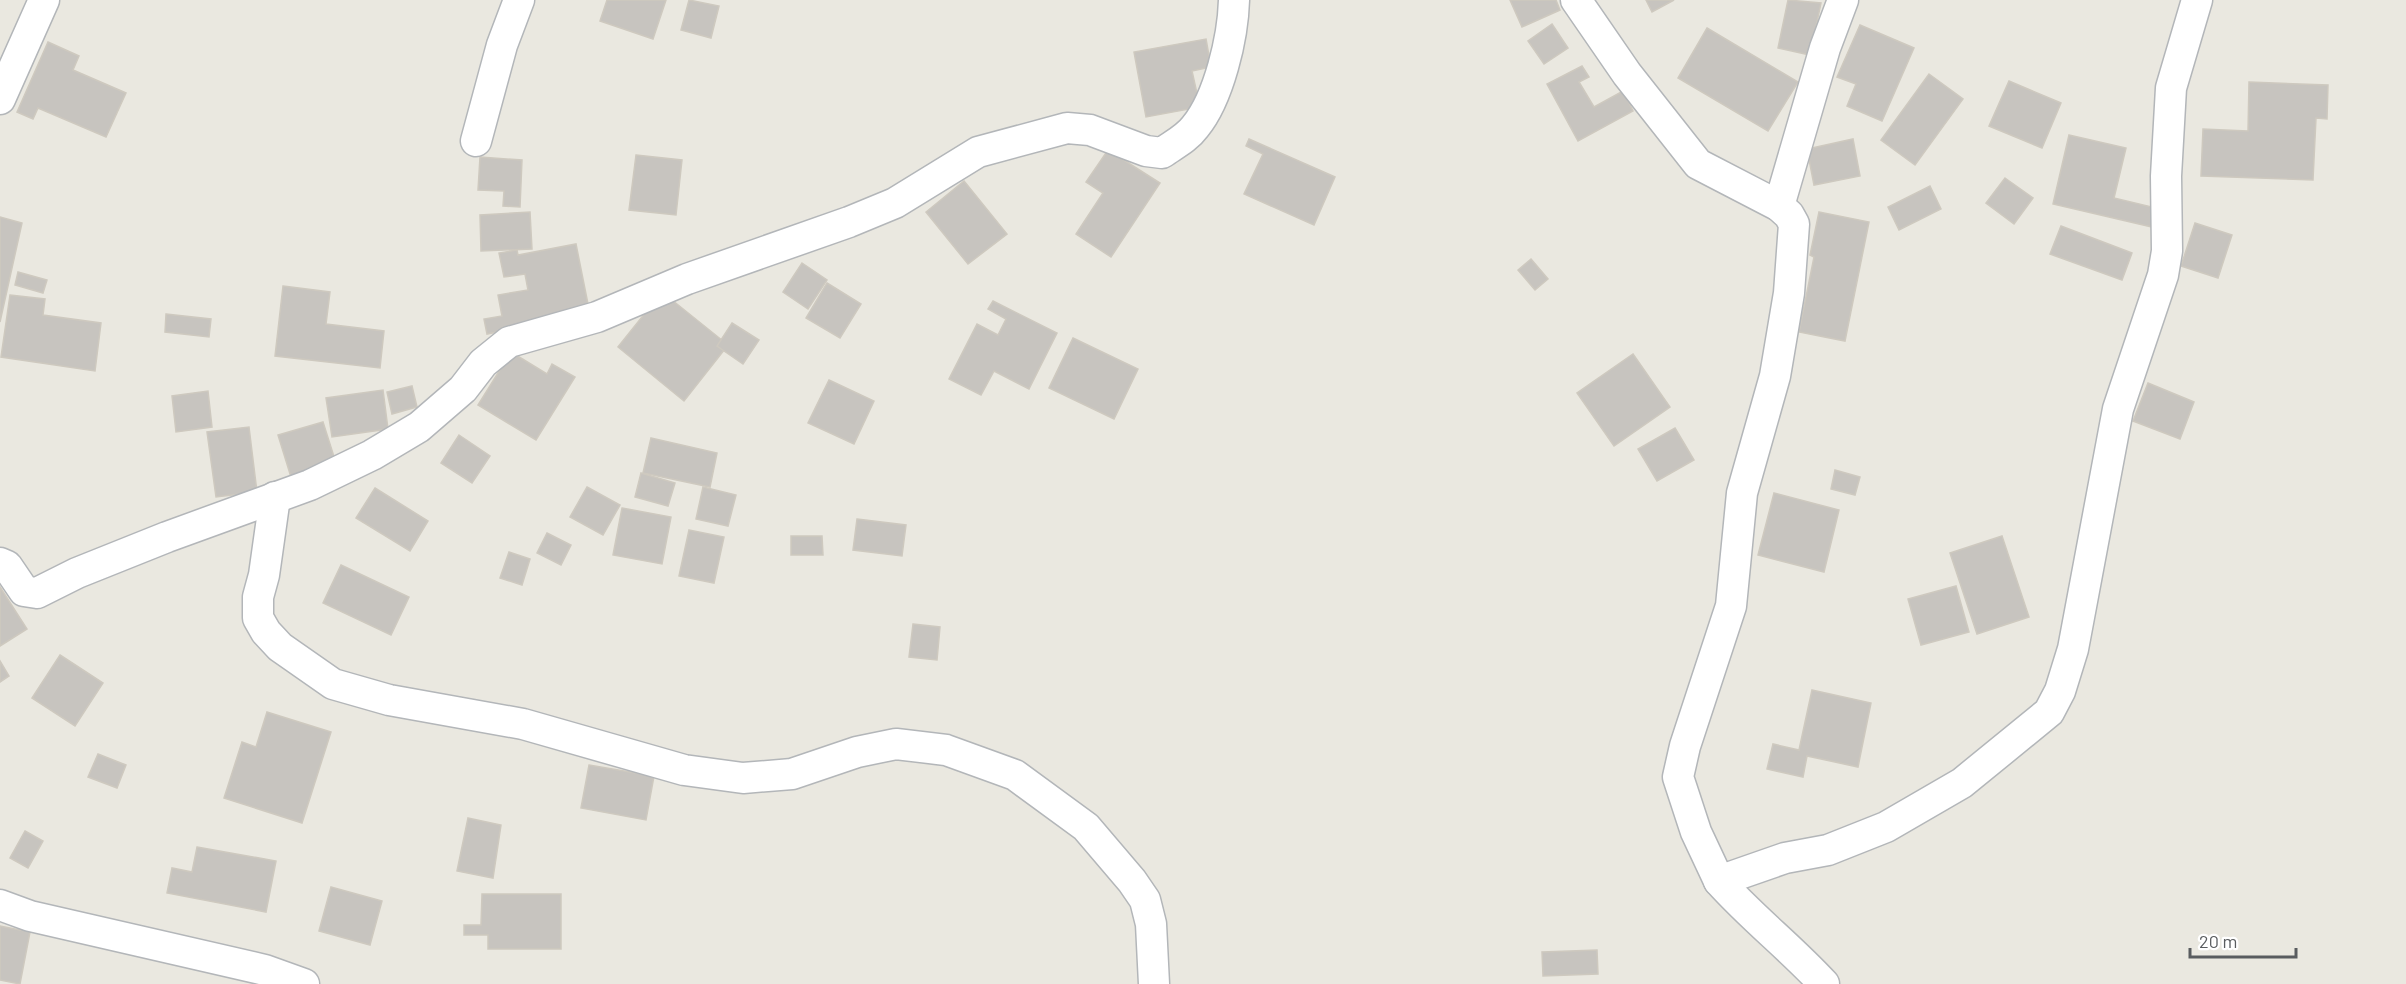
<svg xmlns="http://www.w3.org/2000/svg" width="2406" height="984" font-family="Barlow,sans-serif">
  <style>
    .building { fill: #c7c4bf; stroke: #cec9bf; stroke-width: 1.5 }
    .lines { fill: none; stroke-linecap: round; stroke-linejoin: round }
    .street-casing { stroke: #b3b6b9; stroke-width: 33 }
    .street { stroke: #fff; stroke-width: 30 }
  </style>
  <rect width="100%" height="100%" fill="#eae8e0"/>
  <g class="building">
    <path d="M607 0H666L653 39 600 21Z"/>
    <path d="M689 0 719 6 711 38 681 30Z"/>
    <path d="M1510 0H1556L1560 10 1522 27Z"/>
    <path d="M1646 0H1674L1652 12Z"/>
    <path d="M1788 0 1821 3 1810 55 1778 48Z"/>
    <path d="M1552 24 1568 48 1544 64 1528 41Z"/>
    <path d="M1860 25 1914 48 1882 121 1847 106 1856 84 1837 77Z"/>
    <path d="M1707 28 1798 82 1768 131 1678 78Z"/>
    <path d="M1206 39 1211 67 1192 71 1200 107 1146 117 1134 52Z"/>
    <path d="M48 42 79 56 73 70 126 93 106 137 38 108 33 119 17 112Z"/>
    <path d="M1582 66 1589 77 1579 82 1594 107 1623 91 1633 111 1578 141 1547 84Z"/>
    <path d="M1929 74 1963 99 1915 165 1881 140Z"/>
    <path d="M2009 81 2061 103 2042 148 1989 126Z"/>
    <path d="M2249 82 2328 85 2327 119 2316 118 2313 180 2201 176 2203 129 2248 131Z"/>
    <path d="M2069 135 2126 148 2114 198 2156 208 2152 227 2053 204Z"/>
    <path d="M1249 139 1335 177 1314 225 1244 194 1263 154 1246 146Z"/>
    <path d="M1853 139 1860 176 1814 185 1807 149Z"/>
    <path d="M1108 150 1160 183 1111 257 1076 234 1103 193 1086 182Z"/>
    <path d="M636 155 682 160 676 215 629 210Z"/>
    <path d="M480 157 522 160 520 207 503 206 504 191 478 190Z"/>
    <path d="M2005 178 2033 198 2014 224 1986 203Z"/>
    <path d="M964 181 1007 234 968 264 926 212Z"/>
    <path d="M1930 186 1941 209 1899 230 1888 207Z"/>
    <path d="M530 212 532 249 481 251 480 215Z"/>
    <path d="M1819 212 1869 222 1845 341 1799 332 1814 257 1810 255Z"/>
    <path d="M0 217 22 223 0 322Z"/>
    <path d="M2195 223 2232 235 2218 278 2181 266Z"/>
    <path d="M2061 226 2132 253 2122 280 2050 254Z"/>
    <path d="M576 244 590 314 487 334 484 319 502 316 498 295 528 290 525 274 504 277 499 253 517 250 518 255Z"/>
    <path d="M1531 259 1548 279 1535 290 1518 270Z"/>
    <path d="M802 263 827 280 808 309 783 292Z"/>
    <path d="M18 272 47 280 43 293 15 285Z"/>
    <path d="M827 283 861 304 840 338 806 318Z"/>
    <path d="M283 286 330 292 326 324 384 331 380 368 275 356Z"/>
    <path d="M662 292 728 345 684 401 618 347Z"/>
    <path d="M10 295 45 299 43 315 101 323 95 371 1 357Z"/>
    <path d="M993 301 1057 333 1029 389 994 371 981 395 949 379 977 324 998 335 1006 319 988 309Z"/>
    <path d="M166 314 211 319 209 337 165 332Z"/>
    <path d="M732 323 759 340 743 364 717 346Z"/>
    <path d="M1073 338 1138 369 1114 419 1049 388Z"/>
    <path d="M511 352 547 374 552 364 575 377 536 440 478 405Z"/>
    <path d="M1633 354 1670 407 1614 446 1577 393Z"/>
    <path d="M829 380 874 401 854 444 808 423Z"/>
    <path d="M2148 383 2194 402 2180 439 2133 421Z"/>
    <path d="M412 386 417 407 392 414 387 392Z"/>
    <path d="M383 390 388 429 332 437 326 398Z"/>
    <path d="M208 391 212 427 176 432 172 396Z"/>
    <path d="M323 422 336 463 291 477 278 435Z"/>
    <path d="M249 427 257 492 216 497 207 432Z"/>
    <path d="M1675 428 1694 460 1657 481 1638 449Z"/>
    <path d="M459 435 490 456 472 483 441 463Z"/>
    <path d="M651 438 717 453 710 487 643 473Z"/>
    <path d="M1835 470 1860 477 1855 495 1831 489Z"/>
    <path d="M641 473 675 483 668 506 635 497Z"/>
    <path d="M587 487 620 505 603 535 570 517Z"/>
    <path d="M703 487 736 495 728 526 696 519Z"/>
    <path d="M375 488 428 521 410 551 356 518Z"/>
    <path d="M1774 493 1839 510 1824 572 1758 555Z"/>
    <path d="M622 508 671 517 662 564 613 555Z"/>
    <path d="M857 519 906 525 902 556 853 550Z"/>
    <path d="M689 530 724 537 714 583 679 576Z"/>
    <path d="M547 533 571 545 561 565 537 553Z"/>
    <path d="M791 536H822L823 555H791Z"/>
    <path d="M2002 536 2029 617 1977 634 1950 553Z"/>
    <path d="M509 552 530 559 522 585 500 578Z"/>
    <path d="M341 565 409 597 391 635 323 603Z"/>
    <path d="M1956 586 1969 632 1921 645 1908 599Z"/>
    <path d="M0 587 27 629 0 646Z"/>
    <path d="M913 624 940 627 937 660 909 657Z"/>
    <path d="M60 655 103 683 75 726 32 698Z"/>
    <path d="M0 661 9 676 0 682Z"/>
    <path d="M1812 690 1871 703 1858 767 1807 756 1803 777 1767 769 1773 744 1799 750Z"/>
    <path d="M267 712 331 732 302 823 224 798 242 742 256 747Z"/>
    <path d="M98 754 126 765 117 788 88 777Z"/>
    <path d="M589 765 654 776 646 820 581 808Z"/>
    <path d="M468 818 501 825 493 878 457 871Z"/>
    <path d="M25 831 43 841 28 868 10 858Z"/>
    <path d="M197 847 276 861 266 912 167 893 172 868 192 872Z"/>
    <path d="M331 887 382 901 370 945 319 931Z"/>
    <path d="M482 894H561V949H488V935H464V925H481Z"/>
    <path d="M0 926 30 932 20 984 0 980Z"/>
    <path d="M1597 950 1598 974 1543 976 1542 952Z"/>
  </g>
  <g class="lines">
    <defs>
      <g id="street">
        <path d="M1576 0 1627 74 1698 164 1779 206 1789 215 1794 224 1789 293 1775 376 1742 493 1731 606 1685 746 1678 777 1696 832 1719 881"/>
        <path d="M0 99 44 0"/>
        <path d="M476 141 502 45 519 0"/>
        <path d="M1779 206 1825 48 1843 0"/>
        <path d="M275 497 264 575 258 597V618L266 632 280 647 333 684 389 700 523 724 684 770 743 778 792 774 857 752 896 744 946 750 1015 775 1086 827 1132 881 1145 900 1151 924 1154 984"/>
        <path d="M0 563 7 566 24 591 37 593 77 573 167 537 310 485 372 455 419 427 463 389 483 363 509 342 597 317 687 279 849 222 895 203 978 152 1067 128 1090 130 1146 151 1162 153C1173 145 1187 138 1195 127 1219 98 1233 37 1234 0"/>
        <path d="M0 905 30 916 265 970 304 984"/>
        <path d="M1824 984C1791 948 1752 918 1719 881L1785 858 1828 850 1886 827 1962 783 2049 712 2060 691 2073 649 2118 409 2163 275 2167 251 2166 176 2171 88 2197 0"/>
      </g>
    </defs>
    <use href="#street" class="street-casing"/>
    <use href="#street" class="street"/>
  </g>
  <path d="M2190 948v9h106v-9" fill="none" stroke="#595c5f" stroke-width="3"/>
  <text x="2199" y="948" font-size="18" fill="#595c5f" stroke="#ffffff" stroke-width="4.5" paint-order="stroke">20 m</text>
</svg>
